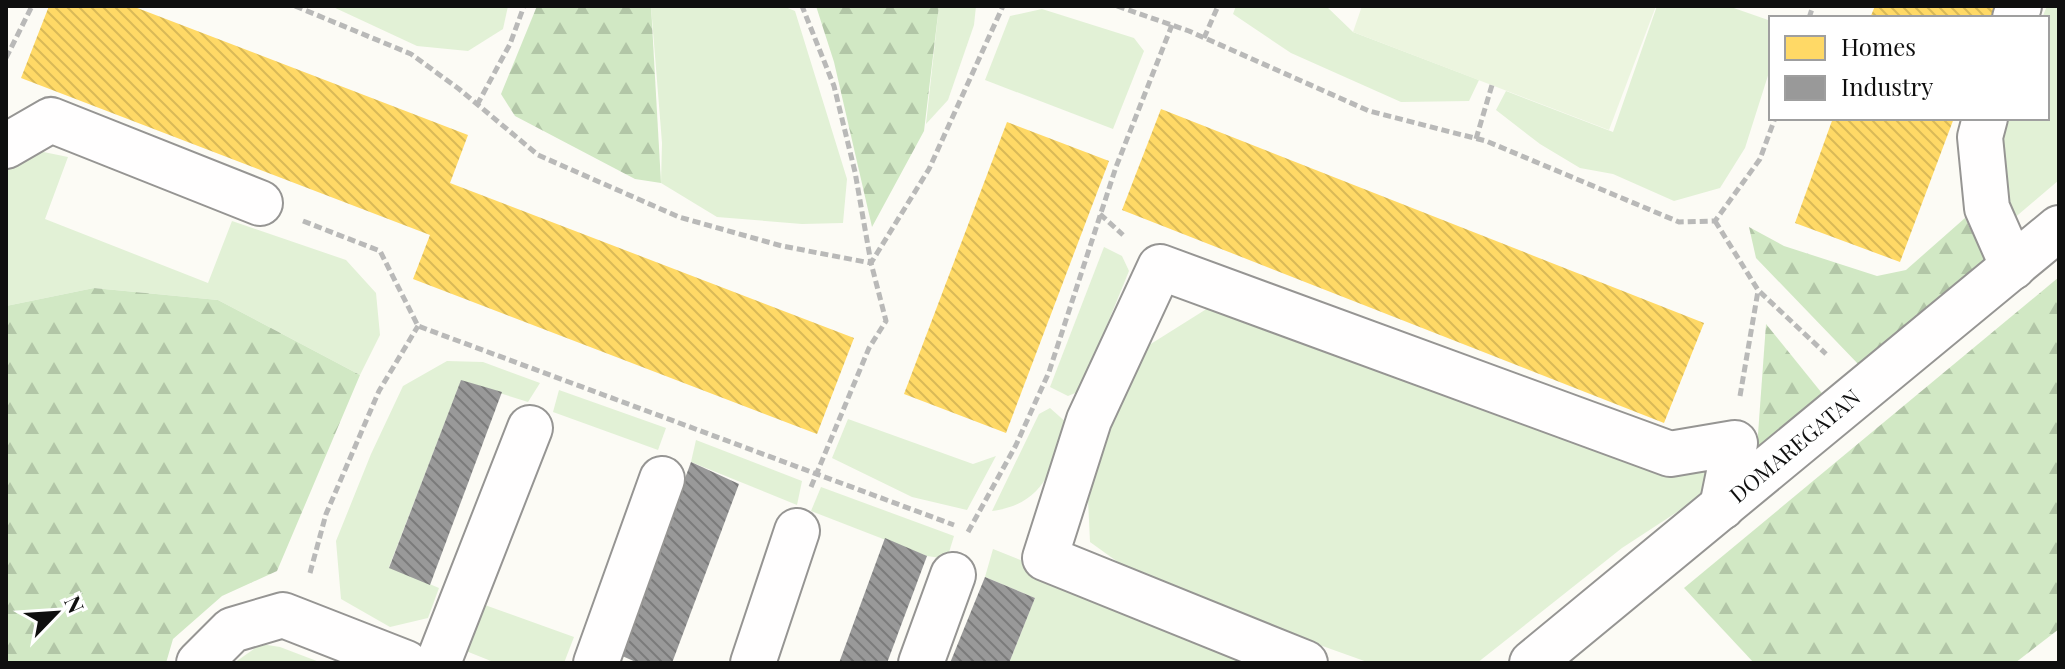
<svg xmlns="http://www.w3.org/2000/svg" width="2065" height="669" font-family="'Playfair Display',serif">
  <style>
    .green { fill: #e2f1d6 }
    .forest { fill: url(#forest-firs) }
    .pitch { fill: #ecf5df }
    .homes { fill: url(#homes-back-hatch) }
    .industry { fill: url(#industry-back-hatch) }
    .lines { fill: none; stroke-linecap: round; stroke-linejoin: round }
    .minor-casing { stroke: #969593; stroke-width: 48 }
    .path { stroke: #b9b9b8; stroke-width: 5; stroke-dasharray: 8 4; stroke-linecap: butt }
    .minor { stroke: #fffefe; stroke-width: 44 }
    .labels { text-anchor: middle; stroke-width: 8; stroke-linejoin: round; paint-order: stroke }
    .street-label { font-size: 22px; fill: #0f0f0f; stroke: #fff }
  </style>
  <defs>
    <pattern id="forest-firs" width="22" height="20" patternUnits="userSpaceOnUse" patternTransform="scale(2)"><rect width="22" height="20" fill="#d1e8c4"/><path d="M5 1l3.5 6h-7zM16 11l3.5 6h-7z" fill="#b2c6a7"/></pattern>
    <pattern id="homes-back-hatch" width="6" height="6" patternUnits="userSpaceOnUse" patternTransform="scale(2)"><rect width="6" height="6" fill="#ffd966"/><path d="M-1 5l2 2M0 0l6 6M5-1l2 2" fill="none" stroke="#d9b957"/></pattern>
    <pattern id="industry-back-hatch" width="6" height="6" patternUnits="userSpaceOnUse" patternTransform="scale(2)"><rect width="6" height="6" fill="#999"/><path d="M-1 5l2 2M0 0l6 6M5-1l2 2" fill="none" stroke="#7b7b7b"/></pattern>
  </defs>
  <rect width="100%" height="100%" fill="#fcfbf5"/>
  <g class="green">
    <path d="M331 6H508L503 29 468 51 417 46Z"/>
    <path d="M651 6H783L795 11 847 179 843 223 802 224 717 217 661 183 662 143Z"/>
    <path d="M939 6H976L974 25 948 100 926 124Z"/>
    <path d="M1236 6H1326L1353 32 1479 80 1469 101 1401 102 1291 53 1233 14Z"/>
    <path d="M1657 6H1728L1771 21V66L1745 148 1720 188 1674 201 1613 174 1580 168 1540 144 1496 110 1506 91 1613 132Z"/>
    <path d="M2047 6 2059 8V180L2012 220 1994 164 1998 118H2047V18H2042Z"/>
    <path d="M1042 9 1134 38 1144 51 1113 129 985 80 1010 16Z"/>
    <path d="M29 149 68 157 45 219 208 283 232 221 346 260 376 293 380 335 360 375 218 300 94 288 6 306V162Z"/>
    <path d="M1104 247 1122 256 1129 271 1080 391 1068 396 1050 387Z"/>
    <path d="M1216 303 1721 457 1723 482 1622 548 1477 663H1370L1147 583 1090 542 1087 477 1138 352Z"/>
    <path d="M447 361 483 362 540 383 528 402 461 381 389 567 439 588 428 618 390 627 341 599 336 541 371 454 403 386Z"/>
    <path d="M559 390 666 428 658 450 553 412Z"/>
    <path d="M1050 408 1068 424C1052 468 1045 504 992 511L1039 414Z"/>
    <path d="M848 419 973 464 996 456 967 510 912 497 832 458Z"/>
    <path d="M696 440 802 481 797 505 691 462Z"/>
    <path d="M821 487 954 536 947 559 927 556 811 511Z"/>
    <path d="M993 549 1278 663H1009L1035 598 985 577Z"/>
    <path d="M482 604 574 637 564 663H496L466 651Z"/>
    <path d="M261 644 280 647 322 663H234Z"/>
  </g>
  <g class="forest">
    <path d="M537 6H651L661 183 635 179 515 116 501 94Z"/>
    <path d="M816 6H939L924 131 872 227 834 62Z"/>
    <path d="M1965 218 1986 261 1860 366 1756 258 1749 227 1784 246 1877 276 1906 270Z"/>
    <path d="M2059 277V629L2015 663H1754L1684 588Z"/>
    <path d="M94 288 218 300 360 375 277 571 222 596 173 639 166 663H6V306Z"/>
    <path d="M1766 324 1825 397 1757 448Z"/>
  </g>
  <path class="pitch" d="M1362 6H1656L1609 130 1353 32Z"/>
  <g class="homes">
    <path d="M49 6H132L468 135 450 183 854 338 817 434 413 279 430 235 21 78Z"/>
    <path d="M1875 6H1995L1991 18H1870Z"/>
    <path d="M1161 109 1704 323 1664 423 1122 210Z"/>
    <path d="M1833 118H1954L1900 262 1795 223Z"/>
    <path d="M1007 122 1109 161 1006 433 904 394Z"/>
  </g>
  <g class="industry">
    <path d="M461 380 502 392 430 585 389 568Z"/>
    <path d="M691 462 739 484 672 663H638L620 655Z"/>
    <path d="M885 538 927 556 887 663H839Z"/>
    <path d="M985 577 1035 598 1009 663H950Z"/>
  </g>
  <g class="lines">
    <defs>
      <g id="minor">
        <path d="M2015 18 2019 6"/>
        <path d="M1985 118 1980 137 1987 208 2013 267"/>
        <path d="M6 146 51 120 260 203"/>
        <path d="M199 663 232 630 283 615 406 663"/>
        <path d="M438 663 530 428"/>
        <path d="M596 663 662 479"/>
        <path d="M753 663 797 531"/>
        <path d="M921 663 953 575"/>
        <path d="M1305 663 1045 558 1089 420 1160 267 1670 454 1735 443 1722 507"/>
        <path d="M1532 663 2059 228"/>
      </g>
    </defs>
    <use href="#minor" class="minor-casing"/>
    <g class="path">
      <path d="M295 6 411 54 459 89 538 155 679 217 782 246 871 263 855 172 834 86 802 6"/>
      <path d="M1117 6 1189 31 1369 111 1486 141 1679 222 1715 221 1760 159 1775 118"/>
      <path d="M1809 18 1813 6"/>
      <path d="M1204 38 1218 6"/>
      <path d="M6 58 32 6"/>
      <path d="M477 105 510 44 524 6"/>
      <path d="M1476 139 1492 85"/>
      <path d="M1100 214 1123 235"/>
      <path d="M303 221 380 251 418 326 954 525"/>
      <path d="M1715 221 1758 290 1826 354"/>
      <path d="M1740 396 1758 291"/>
      <path d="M811 487 869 348 886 321 871 263 929 169 1003 6"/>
      <path d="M968 532 1016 445 1049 372 1116 167 1172 25"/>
      <path d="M310 573 326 514 379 391 418 326"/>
    </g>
    <use href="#minor" class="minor"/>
  </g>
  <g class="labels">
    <g class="street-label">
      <text transform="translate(1795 446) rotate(-40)" y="8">DOMAREGATAN</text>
    </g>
  </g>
  <rect width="2065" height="669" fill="none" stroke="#0f0f0f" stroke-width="16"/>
  <rect x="1769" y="16" width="280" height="104" fill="#ffffff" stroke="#9f9f9f" stroke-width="2"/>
  <rect x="1785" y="36" width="40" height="24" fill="#ffd966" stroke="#9f9f9f" stroke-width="2"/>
  <text x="1841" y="56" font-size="24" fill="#0f0f0f">Homes</text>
  <rect x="1785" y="76" width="40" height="24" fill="#999999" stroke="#9f9f9f" stroke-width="2"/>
  <text x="1841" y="96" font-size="24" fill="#0f0f0f">Industry</text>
  <g transform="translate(56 613) rotate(65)" stroke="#ffffff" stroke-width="6" paint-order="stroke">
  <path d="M0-6L14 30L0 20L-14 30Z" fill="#0f0f0f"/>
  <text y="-12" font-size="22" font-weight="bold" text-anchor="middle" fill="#0f0f0f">N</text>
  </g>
</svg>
